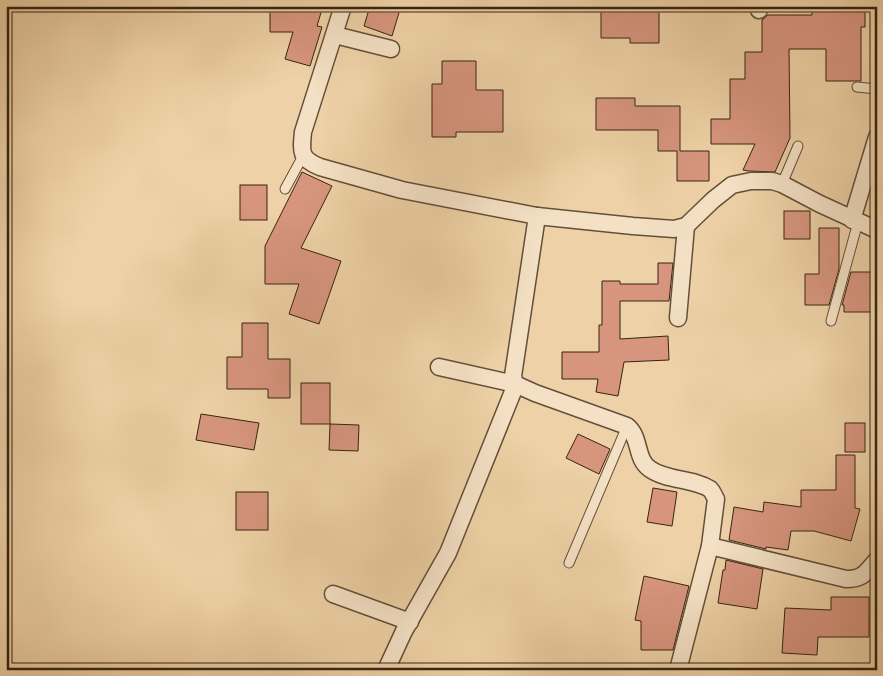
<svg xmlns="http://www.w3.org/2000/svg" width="883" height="676" font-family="'Libre Caslon Text',serif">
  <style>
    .building { fill: #d7957e; stroke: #362413 }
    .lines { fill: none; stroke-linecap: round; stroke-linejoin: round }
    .service-casing { stroke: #644f38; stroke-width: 11 }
    .minor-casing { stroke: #644f38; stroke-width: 19 }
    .service { stroke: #f4e1c5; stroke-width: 9 }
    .minor { stroke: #f4e1c5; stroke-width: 16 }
  </style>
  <rect width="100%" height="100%" fill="#eed1a6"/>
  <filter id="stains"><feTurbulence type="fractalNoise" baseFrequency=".004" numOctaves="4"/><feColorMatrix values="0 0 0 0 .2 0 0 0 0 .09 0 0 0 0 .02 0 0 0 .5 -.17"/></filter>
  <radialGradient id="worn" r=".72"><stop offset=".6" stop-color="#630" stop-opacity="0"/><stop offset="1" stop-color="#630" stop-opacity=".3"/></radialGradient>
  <g class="building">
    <path d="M270 6H323L317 26 322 27 310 66 285 59 293 32H270Z"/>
    <path d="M370 6H401L392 36 364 26Z"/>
    <path d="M601 6H659V43H630V38H601Z"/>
    <path d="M812 6H865V27H861V81H826V49H789L790 138 775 172 749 171 743 170 755 144H711V119H730V79H745V52H762V20L768 15H812Z"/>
    <path d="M442 61H476V90H503V132H456V137H432V84H442Z"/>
    <path d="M596 98H635V106H680V151H709V181H677V151H658V130H596Z"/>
    <path d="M302 172 332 186 301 248 341 261 319 324 289 314 299 284H265V246Z"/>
    <rect x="240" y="185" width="27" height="35"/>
    <rect x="784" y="211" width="26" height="28"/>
    <path d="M819 228H839V269L829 305H805V274H819Z"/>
    <path d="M658 263H673L669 301H620V339L668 336 669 360 624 362 618 396 596 392 598 379H562V352H599V325H602V281H620V284H658Z"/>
    <path d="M851 272H877V312H844V305H842Z"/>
    <path d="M242 323H268V359H290V398H268V389H227V357H242Z"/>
    <rect x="301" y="383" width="29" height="41"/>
    <path d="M201 414 259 423 254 450 196 440Z"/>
    <rect x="845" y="423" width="20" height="29"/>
    <path d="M330 424 359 425 358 451 329 450Z"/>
    <path d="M578 434 610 449 599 474 566 458Z"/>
    <path d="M836 455H855V508L860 509 851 541 814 531H791L788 550 766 547V549L729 540 734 507 763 512 764 502 801 507V490H836Z"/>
    <path d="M653 488 677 492 672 526 647 522Z"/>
    <rect x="236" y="492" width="32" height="38"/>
    <path d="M726 560 763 569 757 609 718 603 723 570H725Z"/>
    <path d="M644 576 689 586 673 650H641V621L635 620Z"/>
    <path d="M831 597H869V637H818L817 655 782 653 785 608 831 610Z"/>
  </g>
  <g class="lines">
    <defs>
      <g id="service">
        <path d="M857 87 877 89"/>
        <path d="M782 184 798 146"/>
        <path d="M285 189 303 156"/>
        <path d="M831 321 858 222"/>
        <path d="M569 563 627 426"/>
      </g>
      <g id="minor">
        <path d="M343 6 303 132C301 152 300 159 320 167L402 190 537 216 633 226 674 229 686 226 713 200 732 185 751 181H772L782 184 820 204 877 230"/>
        <path d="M759 10 760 6"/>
        <path d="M335 35 391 49"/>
        <path d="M537 216 513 376 515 384 535 393 627 426C641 437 635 459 650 469 667 481 693 478 710 489 713 492 714 496 716 499L710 546 846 579C864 579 866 572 877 560"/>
        <path d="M852 220 877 137"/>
        <path d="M678 318 686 226"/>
        <path d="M333 594 410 622"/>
        <path d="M386 670 404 631 448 553 514 389 515 384 439 367"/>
        <path d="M678 670 710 546"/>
      </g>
    </defs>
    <use href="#service" class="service-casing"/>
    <use href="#minor" class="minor-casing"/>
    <use href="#service" class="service"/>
    <use href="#minor" class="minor"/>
  </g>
  <rect width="883" height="676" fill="none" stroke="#eed1a6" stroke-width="25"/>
  <rect x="8" y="8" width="868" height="661" fill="none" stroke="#362413" stroke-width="2.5"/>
  <rect x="12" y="12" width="858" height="651" fill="none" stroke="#362413"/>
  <rect width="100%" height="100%" filter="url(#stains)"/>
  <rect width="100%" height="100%" fill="url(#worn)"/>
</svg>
